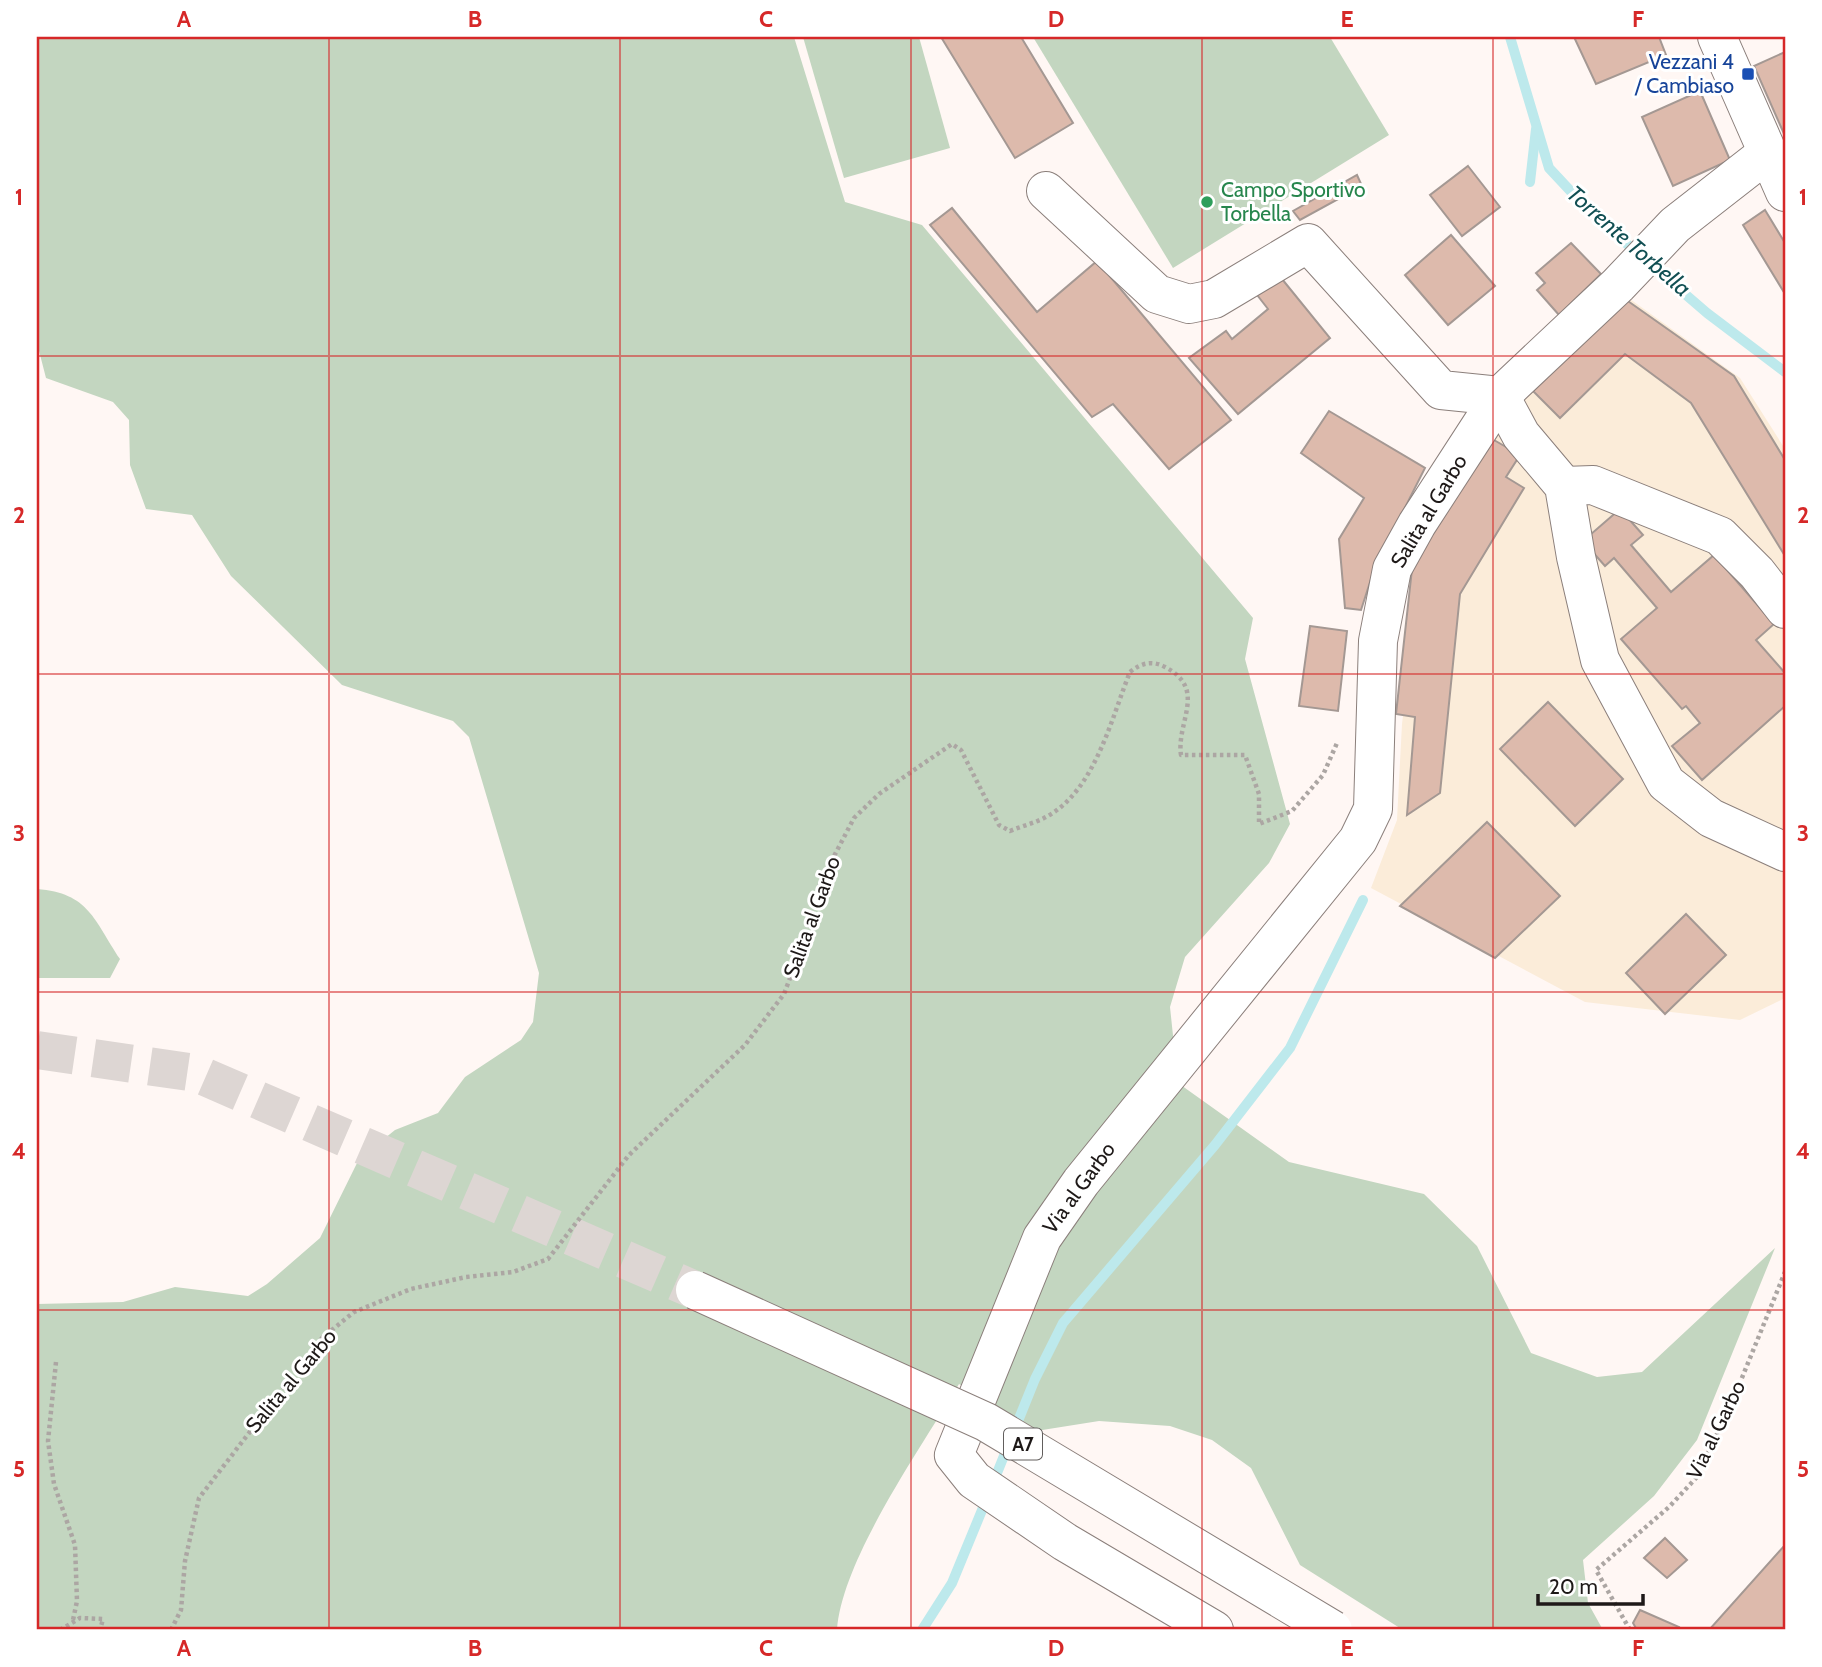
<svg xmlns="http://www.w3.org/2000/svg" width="1822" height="1667" font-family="Cabin,sans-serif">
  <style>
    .commercial { fill: #fbecd9 }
    .green { fill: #c3d6c0 }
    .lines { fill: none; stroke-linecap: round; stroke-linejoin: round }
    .stream { stroke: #bde9ec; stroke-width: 10 }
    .building { fill: #ddbaac; stroke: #a49893; stroke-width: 2 }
    .highway-tunnel { stroke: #ddd6d3; stroke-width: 38; stroke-dasharray: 38 19; stroke-linecap: butt }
    .minor-casing { stroke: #8b7f7b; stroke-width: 40 }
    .path { stroke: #aca6a3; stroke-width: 4.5; stroke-dasharray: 3.5 3.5; stroke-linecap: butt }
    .minor { stroke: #fff; stroke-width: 38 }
    .highway-bridge-casing { stroke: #8b7f7b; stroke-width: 40; stroke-linecap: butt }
    .highway-bridge { stroke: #fff; stroke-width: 38 }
    .grid { fill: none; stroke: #d62828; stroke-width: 2; stroke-opacity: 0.55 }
    .transit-dot { fill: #1a4fb4; stroke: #fff; stroke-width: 2.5 }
    .leisure-dot { fill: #2e9e5b; stroke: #fff; stroke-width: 2.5 }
    .labels { text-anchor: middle; stroke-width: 6; stroke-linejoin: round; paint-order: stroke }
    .shield { fill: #fff; stroke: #625e5d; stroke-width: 2 }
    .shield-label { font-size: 19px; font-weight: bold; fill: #1e1918 }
    .transit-label { font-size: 21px; fill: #164399; stroke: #fff; text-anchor: end }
    .leisure-label { font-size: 21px; fill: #27864d; stroke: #fff; text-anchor: start }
    .street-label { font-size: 21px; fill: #1e1918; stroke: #fff }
    .water-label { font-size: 23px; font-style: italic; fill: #114f53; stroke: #fff }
    .neatline { fill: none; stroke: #d62828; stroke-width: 2.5 }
    .grid-label { font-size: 23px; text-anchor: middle; font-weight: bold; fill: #d62828 }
  </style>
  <rect width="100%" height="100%" fill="#fff7f4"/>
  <path class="commercial" d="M1623 294 1740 378 1785 449V998L1740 1020 1585 1002 1371 888 1397 820 1402 724 1421 564 1506 411Z"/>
  <g class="green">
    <path d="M37 37H794L845 202 922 225 1253 618 1245 659 1290 824 1269 863 1185 957 1170 1007 1178 1083 1289 1162 1424 1194 1477 1246 1531 1353 1597 1377 1642 1372 1775 1248 1697 1440 1654 1496 1583 1560 1588 1603 1603 1630H1403L1300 1565 1251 1468 1212 1440 1170 1426 1099 1421 1036 1431 959 1384C921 1448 842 1559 837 1630H37V1304L123 1302 175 1287 248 1296 267 1284 320 1238 359 1159 395 1130 438 1113 465 1077 521 1040 533 1022 539 973 469 737 453 721 342 685 231 576 192 515 146 509 130 465 129 420 113 402 46 378 37 343Z"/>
    <path d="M803 37H919L950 148 844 178Z"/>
    <path d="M1033 37H1330L1389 135 1173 268Z"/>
    <path d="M37 889C89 893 94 920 120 959L110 978H37Z"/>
  </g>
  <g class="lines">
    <g class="stream">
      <path d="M1510 37 1549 168 1591 213 1707 313 1785 372"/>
      <path d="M1530 182 1536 129"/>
      <path d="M993 1483 1035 1379 1063 1323 1215 1145 1290 1048 1363 900"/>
      <path d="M922 1630 952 1583 987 1498"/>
    </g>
  </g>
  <g class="building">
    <path d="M941 37H1021L1073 123 1015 158Z"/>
    <path d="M1574 37H1659L1666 55 1596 84Z"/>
    <path d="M1785 52V136L1754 66Z"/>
    <path d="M1700 91 1730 160 1673 186 1642 117Z"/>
    <path d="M1468 166 1500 207 1462 236 1430 195Z"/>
    <path d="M1357 175 1362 186 1300 220 1293 211Z"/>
    <path d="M952 208 1037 312 1097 261 1231 420 1169 469 1113 404 1092 417 930 225Z"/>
    <path d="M1765 210 1785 243V294L1743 225Z"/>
    <path d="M1451 235 1495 286 1448 325 1405 275Z"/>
    <path d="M1571 243 1601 274 1559 315 1537 290 1545 283 1536 273Z"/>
    <path d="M1282 279 1330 338 1238 414 1189 358 1226 331 1232 339 1268 309 1254 291Z"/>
    <path d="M1625 299 1734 376 1785 460V556L1691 403 1625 354 1560 418 1533 391Z"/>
    <path d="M1329 411 1425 468 1375 567 1361 610 1345 608 1339 539 1364 498 1301 453Z"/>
    <path d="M1487 436 1520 455 1506 477 1524 488 1460 594 1440 793 1407 815 1415 717 1396 714 1413 560Z"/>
    <path d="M1620 509 1643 535 1631 545 1671 592 1714 555 1774 624 1756 640 1785 673V706L1702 780 1672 746 1700 723 1686 706 1682 709 1621 639 1657 608 1614 558 1605 566 1583 541Z"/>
    <path d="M1310 626 1347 631 1338 711 1299 706Z"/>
    <path d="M1548 702 1623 779 1575 826 1500 749Z"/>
    <path d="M1487 822 1560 896 1495 958 1400 906Z"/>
    <path d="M1686 914 1726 955 1665 1014 1626 973Z"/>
    <path d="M1665 1538 1687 1560 1667 1578 1644 1558Z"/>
    <path d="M1785 1545V1630H1709Z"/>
    <path d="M1640 1610 1679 1627 1678 1630H1637L1633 1623Z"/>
  </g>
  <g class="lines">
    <path class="highway-tunnel" d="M37 1050 196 1073 695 1290"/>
    <defs>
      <g id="minor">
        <path d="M1717 37 1785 192"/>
        <path d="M1046 191 1157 294 1189 304 1214 299 1308 243 1441 390 1500 396 1521 435 1564 486 1576 557 1600 660 1666 783 1711 818 1785 852"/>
        <path d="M1564 486 1593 485 1720 536 1757 573 1785 609"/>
        <path d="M1214 1630 1065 1542 974 1480 954 1455 1042 1238 1081 1182 1358 840 1373 809 1378 641 1392 569 1417 524 1500 396 1618 285 1675 225 1766 154"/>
      </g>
    </defs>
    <use href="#minor" class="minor-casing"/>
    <g class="path">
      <path d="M56 1362 48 1441 54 1484 75 1545 77 1601 73 1620"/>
      <path d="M60 1630 80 1618 103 1619 100 1630"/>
      <path d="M171 1630 181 1610 185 1561 199 1498 322 1338 354 1312 411 1289 466 1277 513 1272 548 1259 629 1155 745 1045 784 994 804 941 821 881 854 818 879 794 952 744 961 750 999 825 1010 831C1022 826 1035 823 1046 817 1095 791 1111 719 1130 672 1141 663 1152 660 1165 667 1208 689 1176 722 1181 755H1245L1259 794V824L1292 811 1323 775 1337 743"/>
      <path d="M1630 1630 1596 1570 1669 1507 1697 1477 1735 1395 1785 1272"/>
    </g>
    <use href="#minor" class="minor"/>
    <defs>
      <path id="highway-bridge" d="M695 1290 986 1422 1333 1630"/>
    </defs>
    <use href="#highway-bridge" class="highway-bridge-casing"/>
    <use href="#highway-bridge" class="highway-bridge"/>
  </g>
  <path class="grid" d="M329 37V1630M620 37V1630M911 37V1630M1202 37V1630M1493 37V1630M37 356H1785M37 674H1785M37 992H1785M37 1310H1785"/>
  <rect class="transit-dot" x="1741" y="67" width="14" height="14" rx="3.5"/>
  <circle class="leisure-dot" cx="1207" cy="202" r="7"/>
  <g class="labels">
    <rect class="shield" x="1004" y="1428.5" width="38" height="31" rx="5"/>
    <g class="shield-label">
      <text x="1023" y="1451">A7</text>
    </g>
    <g class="transit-label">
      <text x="1734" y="69">Vezzani 4<tspan x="1734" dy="24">/ Cambiaso</tspan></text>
    </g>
    <g class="leisure-label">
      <text x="1221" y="197">Campo Sportivo<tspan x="1221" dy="24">Torbella</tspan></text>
    </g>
    <g class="street-label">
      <text transform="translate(1429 511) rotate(-59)" y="7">Salita al Garbo</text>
      <text transform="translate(812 917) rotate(-70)" y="7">Salita al Garbo</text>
      <text transform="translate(1079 1188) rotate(-54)" y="7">Via al Garbo</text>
      <text transform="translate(291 1381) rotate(-50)" y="7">Salita al Garbo</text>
      <text transform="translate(1716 1430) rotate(-64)" y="7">Via al Garbo</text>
    </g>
    <g class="water-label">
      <text transform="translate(1629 241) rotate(41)" y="8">Torrente Torbella</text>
    </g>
  </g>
  <rect width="1822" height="1667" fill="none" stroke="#ffffff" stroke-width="77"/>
  <path d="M1538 1594v10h105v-10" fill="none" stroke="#1e1918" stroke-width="3.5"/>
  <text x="1549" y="1594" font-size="21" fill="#1e1918" stroke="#ffffff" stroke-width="5" paint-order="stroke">20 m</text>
  <rect x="38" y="38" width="1746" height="1590" class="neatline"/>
  <g class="grid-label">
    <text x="184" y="27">A</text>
    <text x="475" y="27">B</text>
    <text x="766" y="27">C</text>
    <text x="1056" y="27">D</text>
    <text x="1347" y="27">E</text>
    <text x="1638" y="27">F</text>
    <text x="19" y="205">1</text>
    <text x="1803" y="205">1</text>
    <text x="19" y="523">2</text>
    <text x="1803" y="523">2</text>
    <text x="19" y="841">3</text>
    <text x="1803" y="841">3</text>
    <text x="19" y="1159">4</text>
    <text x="1803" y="1159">4</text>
    <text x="19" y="1477">5</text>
    <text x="1803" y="1477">5</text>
    <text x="184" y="1656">A</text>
    <text x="475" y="1656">B</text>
    <text x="766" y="1656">C</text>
    <text x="1056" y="1656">D</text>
    <text x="1347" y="1656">E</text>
    <text x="1638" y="1656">F</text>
  </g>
</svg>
